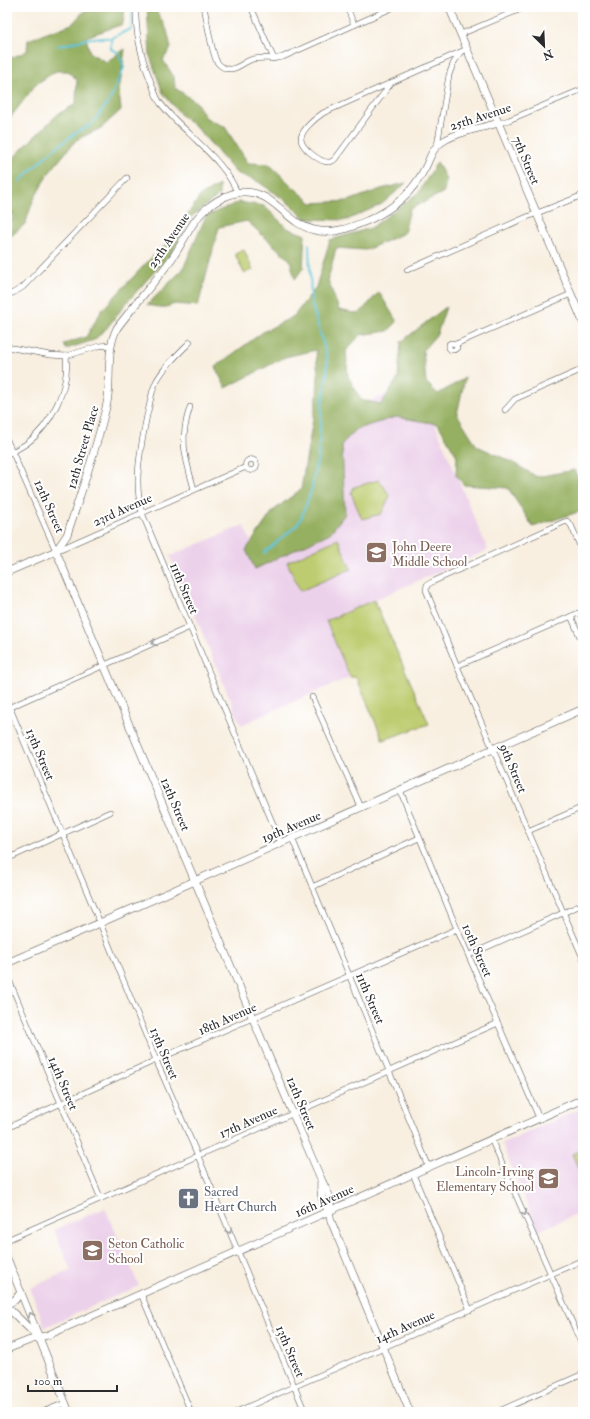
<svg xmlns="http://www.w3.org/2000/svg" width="590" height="1419" font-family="'IM FELL Double Pica',serif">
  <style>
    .built { fill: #ecd1ea }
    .green { fill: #bdcc6f; stroke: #747c4d }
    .forest { fill: #96b062; stroke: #606e46 }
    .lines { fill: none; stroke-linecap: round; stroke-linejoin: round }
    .stream { stroke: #5cc4d9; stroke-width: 2 }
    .street-casing { stroke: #4a4846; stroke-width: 6 }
    .secondary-casing { stroke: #4a4846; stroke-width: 8 }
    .street { stroke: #fff; stroke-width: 5 }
    .secondary { stroke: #fff; stroke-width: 7 }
    .oneway { stroke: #a0a0a0 }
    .labels { text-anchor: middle; stroke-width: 4; stroke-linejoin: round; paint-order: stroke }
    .street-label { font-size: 13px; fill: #2b2b2b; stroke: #fff }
    .education-label { font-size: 13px; fill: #785e54; stroke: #fff; text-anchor: start }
    .worship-label { font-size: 13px; fill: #5b616d; stroke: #fff; text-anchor: start }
  </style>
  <rect width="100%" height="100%" fill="#fff"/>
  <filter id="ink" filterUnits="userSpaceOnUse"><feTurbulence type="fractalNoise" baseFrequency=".025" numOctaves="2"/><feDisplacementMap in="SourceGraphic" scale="8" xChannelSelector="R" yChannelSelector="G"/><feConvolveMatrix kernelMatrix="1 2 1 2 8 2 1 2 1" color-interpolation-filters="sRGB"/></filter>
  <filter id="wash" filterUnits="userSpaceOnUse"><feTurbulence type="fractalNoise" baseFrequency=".012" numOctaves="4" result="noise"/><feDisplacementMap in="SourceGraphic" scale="16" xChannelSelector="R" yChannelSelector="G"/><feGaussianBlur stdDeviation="0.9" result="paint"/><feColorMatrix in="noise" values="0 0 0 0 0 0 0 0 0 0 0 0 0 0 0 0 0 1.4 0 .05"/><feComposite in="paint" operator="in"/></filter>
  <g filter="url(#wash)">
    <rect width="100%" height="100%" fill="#f8efe0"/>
    <g class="built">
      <path d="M417 382 488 550 326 621 350 677 241 725 170 556 244 525 260 564 304 525 325 419Z"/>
      <path d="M580 1109 583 1110V1211L538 1231 502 1144Z"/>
      <path d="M105 1208 139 1286 45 1327 30 1288 71 1270 54 1230Z"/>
    </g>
    <g class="green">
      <path d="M244 250 253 270 244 273 235 254Z"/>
      <path d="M379 480 390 496 381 514 362 519 351 493 354 487Z"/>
      <path d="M338 539 351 569 300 591 287 562Z"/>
      <path d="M374 600 429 724 383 740 356 677H350L326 621Z"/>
      <path d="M580 1151 583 1159V1179L572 1154Z"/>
    </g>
    <g class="forest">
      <path d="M88 7H125L123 24 86 37 90 53 106 62 125 49 119 92 121 110 101 128 76 140 48 174 33 201 25 224 10 237 13 213 7 218V170L16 155 58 114 76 104 77 80 68 71H56L36 84 7 122V60L27 51 28 40 72 24Z"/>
      <path d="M147 7H154L167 30 171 48 163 60 174 77 175 88 196 102 206 118 225 127 248 163 269 164 292 186 312 203 348 201 381 189 406 183 382 204 347 220 306 219 285 200 257 181 236 173 198 129 181 115 163 93 150 56Z"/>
      <path d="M437 162 446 179 444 192 410 209 404 233 366 250 336 248 328 280 339 310 359 314 379 292 397 322 388 331 360 335 346 351 348 376 361 400 381 404 398 378 401 342 446 307 437 334 423 350 426 382 438 394 465 378 457 414 477 446 512 462 537 477 574 470 583 488V509L581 511 533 527 508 488 464 485 456 475 457 456 438 424 396 417 357 429 342 444 345 514 330 533 255 569 246 550 273 511 301 489 317 396 318 377 316 350 285 357 226 388 215 367 263 332 294 316 316 287 330 240 371 228 419 192Z"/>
      <path d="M219 185V195L191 217 173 251 127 302 106 329 94 340 66 349 64 344 86 337 102 310 153 256 171 240 200 196Z"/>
      <path d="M239 202 264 206 287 228 305 235 303 268 295 279 290 260 247 221 219 227 198 306 175 304 163 308 147 305 183 269 206 216Z"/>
    </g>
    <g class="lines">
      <g class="stream">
        <path d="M58 46 91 38H111"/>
        <path d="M20 181 48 154 77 132 91 125 110 100 124 67 119 53 111 49V38L131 29 133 7"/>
        <path d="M264 553 297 525 302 516 311 491 318 456 322 405 327 374V357L311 301 309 244"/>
      </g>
    </g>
  </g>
  <g filter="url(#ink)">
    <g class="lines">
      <defs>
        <g id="street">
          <path d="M136 7C135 34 141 57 151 82 154 89 156 98 161 104 169 114 179 124 189 133 207 151 227 168 237 192"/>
          <path d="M204 7C207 20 211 51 217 62 220 66 225 69 230 69 238 69 245 61 253 59 264 57 273 60 283 57L394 7"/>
          <path d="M251 7 274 59"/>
          <path d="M347 7 354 25"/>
          <path d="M461 34 526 7"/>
          <path d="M392 82 335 159C334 160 331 162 329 162 321 163 301 148 301 139 301 130 316 118 323 113L467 49"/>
          <path d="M499 123 509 120 583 89"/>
          <path d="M437 146 449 75 453 64 460 53"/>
          <path d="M407 270 527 217 583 195"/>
          <path d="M7 294 13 293 23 287 127 178"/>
          <path d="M190 342C178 354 164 367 156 382 151 392 150 405 147 415 141 447 133 481 142 513L281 843"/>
          <path d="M456 344 457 348 454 350H451L449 348V344L451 343 456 344 571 294"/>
          <path d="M7 347 50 355 66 356 99 346 111 345"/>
          <path d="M190 407C179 440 185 457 194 489"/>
          <path d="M505 410 515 399 583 369"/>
          <path d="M7 440 56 551 246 467"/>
          <path d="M7 454C14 451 20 448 26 444 51 426 70 387 66 356"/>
          <circle cx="251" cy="465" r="5.5"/>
          <path d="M583 553 571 525 567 521 564 522 432 582 427 585 426 590 457 666 583 958"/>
          <path d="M571 616 583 644"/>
          <path d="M457 666 583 611"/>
          <path d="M312 697 361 807"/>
          <path d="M7 701 100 923 156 1060 198 1156 305 1412"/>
          <path d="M8 708 190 627"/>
          <path d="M400 790 457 929 539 1118"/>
          <path d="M528 831 583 807"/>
          <path d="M292 838 429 1167"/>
          <path d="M7 859 110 812"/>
          <path d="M312 887 419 838"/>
          <path d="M469 955 583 904"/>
          <path d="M7 975 101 1199"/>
          <path d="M7 1128 156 1060 457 929"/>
          <path d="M491 1139 583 1347"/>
          <path d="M413 1174 470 1310"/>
          <path d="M7 1240 498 1023"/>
          <path d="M141 1294 191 1412"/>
          <path d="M42 1412 65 1403"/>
          <path d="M236 1412 583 1260"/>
          <path d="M497 1412 583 1374"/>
        </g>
        <g id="secondary">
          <path d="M449 7 583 322"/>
          <path d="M56 551 293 1114 321 1179 328 1193 331 1200 329 1211 331 1221 410 1412"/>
          <path d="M56 551 67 535C81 492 97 448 107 403 112 378 105 352 117 328 135 304 155 282 173 257 184 241 192 220 207 208 217 200 229 193 242 192 274 190 285 223 314 230 334 235 352 227 369 220 393 209 412 193 424 170 429 162 430 153 437 146 450 133 481 128 499 123"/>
          <path d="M7 572 56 551"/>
          <path d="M7 963 100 923 583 709"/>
          <path d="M321 1179C320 1192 321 1200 329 1211"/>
          <path d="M7 1258 69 1412"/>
          <path d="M7 1304 15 1300 21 1292"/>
          <path d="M7 1307 37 1336"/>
          <path d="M7 1349 30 1340 48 1335 583 1099"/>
        </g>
      </defs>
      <use href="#street" class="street-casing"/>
      <use href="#secondary" class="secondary-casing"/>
      <use href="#street" class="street"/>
      <use href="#secondary" class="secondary"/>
    </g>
    <defs><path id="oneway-chevron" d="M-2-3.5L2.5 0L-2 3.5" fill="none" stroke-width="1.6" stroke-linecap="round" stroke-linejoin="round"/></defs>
    <g class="oneway">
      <use href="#oneway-chevron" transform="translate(154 643) rotate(156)"/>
      <use href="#oneway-chevron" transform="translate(524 1213) rotate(66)"/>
      <use href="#oneway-chevron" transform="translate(229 1231) rotate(68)"/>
      <use href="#oneway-chevron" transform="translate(31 1315) rotate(-113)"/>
    </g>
  </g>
  <defs>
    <symbol id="school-square" viewBox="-11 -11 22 22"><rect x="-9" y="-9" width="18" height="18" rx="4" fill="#8d6e63" stroke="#fff"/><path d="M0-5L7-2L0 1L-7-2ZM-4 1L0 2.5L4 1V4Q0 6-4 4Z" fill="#fff"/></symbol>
    <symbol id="church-square" viewBox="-11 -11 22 22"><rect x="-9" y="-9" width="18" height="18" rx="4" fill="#6b7280" stroke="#fff"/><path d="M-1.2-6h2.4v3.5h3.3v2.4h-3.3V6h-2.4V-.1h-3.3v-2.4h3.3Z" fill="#fff"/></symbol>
  </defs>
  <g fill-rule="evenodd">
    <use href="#school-square" x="364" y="540" width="25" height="25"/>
    <use href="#school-square" x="536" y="1166" width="25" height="25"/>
    <use href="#church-square" x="176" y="1186" width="25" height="25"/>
    <use href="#school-square" x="80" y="1238" width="25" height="25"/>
  </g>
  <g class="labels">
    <g class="street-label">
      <text transform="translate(480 116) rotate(-18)" y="5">25th Avenue</text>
      <text transform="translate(527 160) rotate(67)" y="5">7th Street</text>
      <text transform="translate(168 240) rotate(-56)" y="5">25th Avenue</text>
      <text transform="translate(82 447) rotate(-74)" y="5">12th Street Place</text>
      <text transform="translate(50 506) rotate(66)" y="5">12th Street</text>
      <text transform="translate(122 509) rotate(-24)" y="5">23rd Avenue</text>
      <text transform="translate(185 588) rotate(67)" y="5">11th Street</text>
      <text transform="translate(41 754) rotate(67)" y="5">13th Street</text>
      <text transform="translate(514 768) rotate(67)" y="5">9th Street</text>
      <text transform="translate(176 804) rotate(67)" y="5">12th Street</text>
      <text transform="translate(291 826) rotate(-23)" y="5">19th Avenue</text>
      <text transform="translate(478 950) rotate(66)" y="5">10th Street</text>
      <text transform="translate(371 998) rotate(67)" y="5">11th Street</text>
      <text transform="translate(227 1018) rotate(-24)" y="5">18th Avenue</text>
      <text transform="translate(165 1053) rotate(67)" y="5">13th Street</text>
      <text transform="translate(64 1083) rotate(67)" y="5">14th Street</text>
      <text transform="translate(302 1103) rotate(67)" y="5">12th Street</text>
      <text transform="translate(248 1121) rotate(-24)" y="5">17th Avenue</text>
      <text transform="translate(324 1200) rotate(-24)" y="5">16th Avenue</text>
      <text transform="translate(405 1326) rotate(-24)" y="5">14th Avenue</text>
      <text transform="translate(291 1351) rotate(67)" y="5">13th Street</text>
    </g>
    <g class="education-label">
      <text x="392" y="551">John Deere<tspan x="392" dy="15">Middle School</tspan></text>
      <text x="534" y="1176" text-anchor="end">Lincoln-Irving<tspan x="534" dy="15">Elementary School</tspan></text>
      <text x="108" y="1248">Seton Catholic<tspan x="108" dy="15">School</tspan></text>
    </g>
    <g class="worship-label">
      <text x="204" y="1196">Sacred<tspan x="204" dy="15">Heart Church</tspan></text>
    </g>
  </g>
  <rect width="590" height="1419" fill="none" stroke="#fff" stroke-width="24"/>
  <g transform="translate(544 46) rotate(156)" stroke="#ffffff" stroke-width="3" paint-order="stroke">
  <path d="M0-3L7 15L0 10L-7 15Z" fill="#2b2b2b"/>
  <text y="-6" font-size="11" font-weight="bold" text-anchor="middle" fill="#2b2b2b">N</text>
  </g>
  <path d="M28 1385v6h89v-6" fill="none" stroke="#2b2b2b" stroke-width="2"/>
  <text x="34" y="1385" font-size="12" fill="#2b2b2b" stroke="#ffffff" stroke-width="3" paint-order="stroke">100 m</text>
</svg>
